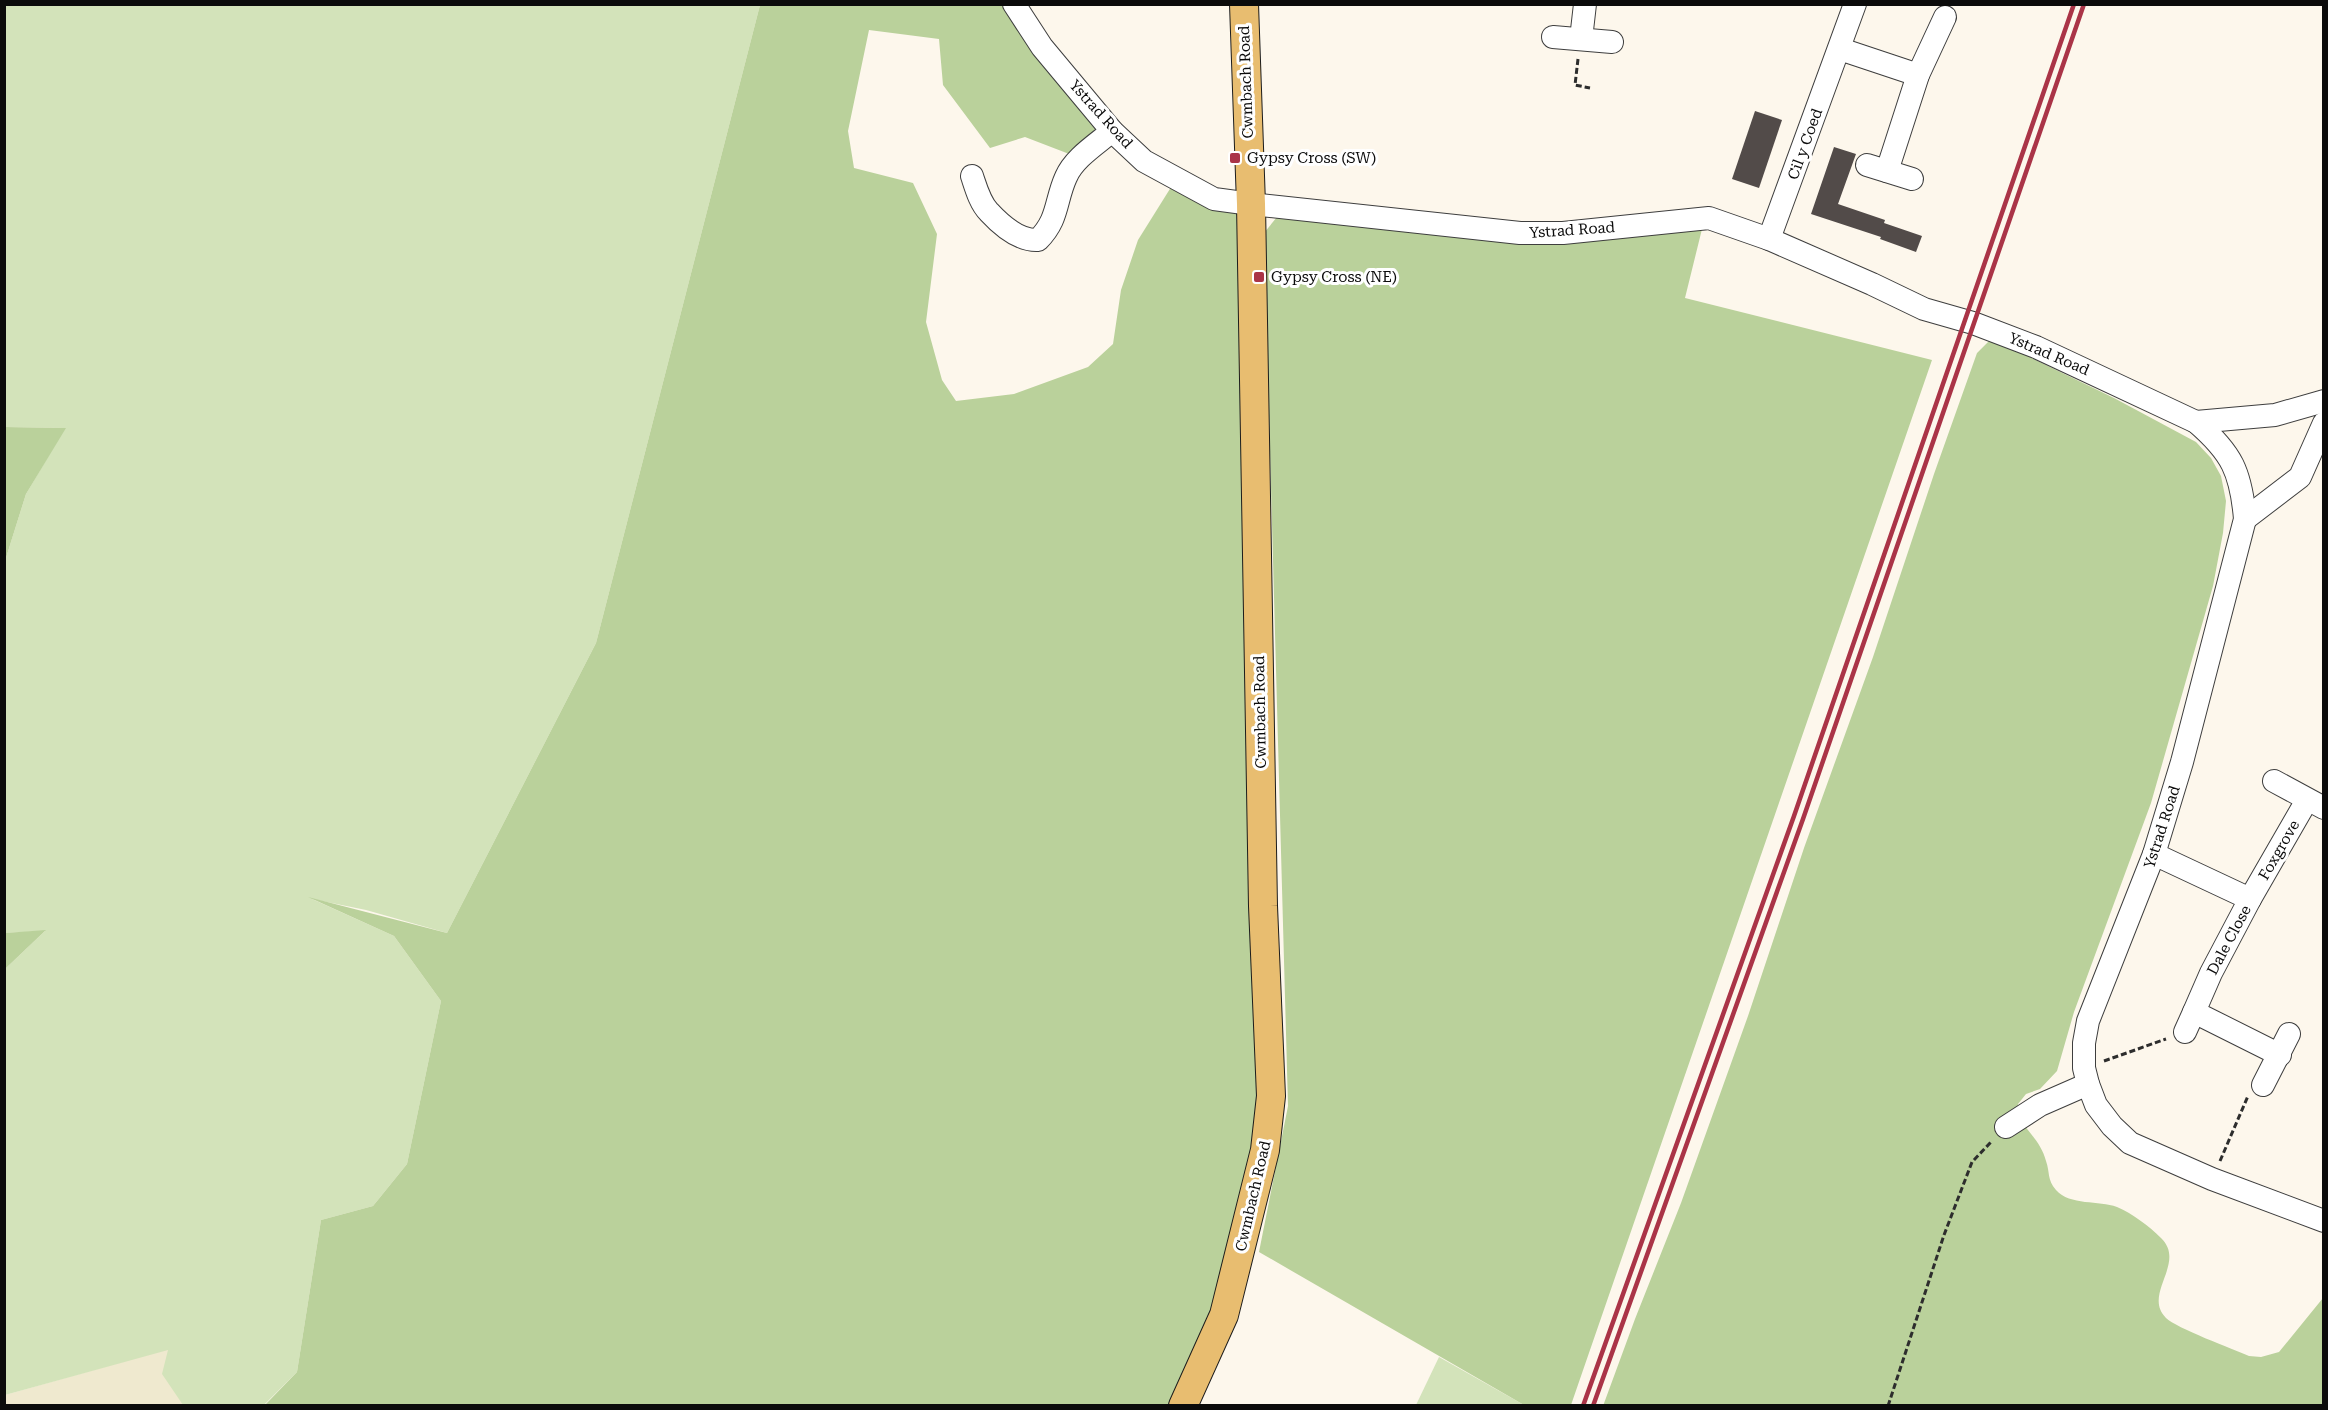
<svg xmlns="http://www.w3.org/2000/svg" width="2328" height="1410" font-family="'Roboto Serif',serif">
  <style>
    .farmland { fill: #efe9cf }
    .green { fill: #d3e3ba }
    .forest { fill: #bad19b }
    .building { fill: #524b49 }
    .lines { fill: none; stroke-linecap: round; stroke-linejoin: round }
    .minor-casing { stroke: #3e3e3e; stroke-width: 24 }
    .major-casing { stroke: #1c1c1c; stroke-width: 30 }
    .path { stroke: #2d2d2d; stroke-width: 3; stroke-dasharray: 6 3; stroke-linecap: butt }
    .minor { stroke: #fff; stroke-width: 22 }
    .major { stroke: #e8bd70; stroke-width: 28 }
    .rail { stroke: #aa3447; stroke-width: 4.5 }
    .poi-dot { fill: #aa3447; stroke: #fff; stroke-width: 2 }
    .labels { text-anchor: middle; stroke-width: 6; stroke-linejoin: round; paint-order: stroke }
    .street-label { font-size: 15px; fill: #0b0b0b; stroke: #fff }
    .poi-label { font-size: 15px; fill: #0b0b0b; stroke: #fff; text-anchor: start }
  </style>
  <rect width="100%" height="100%" fill="#fdf7ec"/>
  <path class="farmland" d="M168 1349 183 1405H234L5 1406V1395Z"/>
  <g class="green">
    <path d="M4 5H760L596 643 447 933 366 910 312 899 394 936 441 1001 407 1164 373 1206 321 1220 297 1372 264 1405H183L162 1374 168 1350 5 1395V969L45 931 5 933V561L26 494 65 428 5 427Z"/>
    <path d="M1439 1357 1524 1405H1416Z"/>
  </g>
  <g class="forest">
    <path d="M760 5H1004L1104 129 1077 157 1025 137 990 148 943 85 939 39 869 30 848 131 854 168 913 183 937 234 926 322 942 380 956 401 1014 394 1088 367 1113 344 1121 290 1138 240 1173 184 1238 210 1260 1096 1256 1145 1216 1311 1174 1405 264 1406 297 1372 321 1220 373 1206 407 1164 441 1001 394 936 308 897 447 933 596 643Z"/>
    <path d="M1277 217 1521 237 1703 225 1685 298 1932 360 1571 1405H1524L1259 1252 1288 1106 1264 233Z"/>
    <path d="M1990 340 2005 345 2114 398 2196 442 2211 458 2221 476 2226 501 2223 533 2213 586 2151 803 2074 1012 2057 1071 2040 1089 2026 1094 2018 1104 2017 1115C2027 1131 2041 1142 2046 1161 2050 1172 2047 1180 2056 1190 2070 1206 2099 1200 2117 1207 2133 1214 2149 1226 2161 1238 2187 1263 2142 1294 2166 1318 2176 1328 2233 1349 2249 1356L2261 1357 2279 1352 2323 1298V1405L1603 1406 1635 1319 1681 1203 1748 1016 1804 848 1873 657 1934 474 1977 353Z"/>
    <path d="M5 427 66 428 26 494 5 561Z"/>
    <path d="M46 930 5 969V933Z"/>
  </g>
  <g class="building">
    <path d="M1755 111 1782 120 1759 188 1732 179Z"/>
    <path d="M1834 147 1856 154 1838 204 1885 220 1884 223 1922 236 1916 252 1880 239 1881 237 1811 214Z"/>
  </g>
  <g class="lines">
    <defs>
      <g id="minor">
        <path d="M1014 4 1042 47 1112 131 1144 161 1214 199 1251 204 1520 233H1563L1709 218 1769 239 1872 284 1924 309 1973 323 2036 347 2196 422C2232 453 2241 472 2245 519L2182 762 2154 854 2088 1021 2084 1043V1068L2088 1084 2096 1105 2112 1126 2130 1143 2212 1179 2324 1221"/>
        <path d="M1553 37 1612 42"/>
        <path d="M1581 39 1585 4"/>
        <path d="M1840 49 1918 75"/>
        <path d="M1867 165 1912 179"/>
        <path d="M1887 171 1918 75 1945 17"/>
        <path d="M972 176C976 188 980 203 989 212 1001 225 1019 241 1038 240 1059 219 1055 201 1066 177 1074 158 1097 144 1112 131"/>
        <path d="M1769 239 1855 4"/>
        <path d="M2196 422 2275 415 2324 401"/>
        <path d="M2245 519 2300 477 2324 423"/>
        <path d="M2274 781 2324 808"/>
        <path d="M2154 854 2250 899 2211 973 2194 1012 2280 1055"/>
        <path d="M2250 899 2307 800"/>
        <path d="M2185 1032 2194 1012"/>
        <path d="M2263 1085 2289 1034"/>
        <path d="M2006 1127 2040 1105 2088 1084"/>
      </g>
      <path id="major" d="M1183 1406 1224 1315 1265 1150 1271 1096 1263 906 1251 204 1244 4"/>
    </defs>
    <use href="#minor" class="minor-casing"/>
    <use href="#major" class="major-casing"/>
    <g class="path">
      <path d="M1578 59 1575 85 1590 88"/>
      <path d="M2104 1061 2166 1039"/>
      <path d="M2220 1161 2248 1096"/>
      <path d="M1888 1406 1944 1235 1972 1162 1992 1141"/>
    </g>
    <use href="#minor" class="minor"/>
    <use href="#major" class="major"/>
    <g class="rail">
      <path d="M1583 1406 1794 816 2074 4"/>
      <path d="M1593 1406 1803 819 2084 4"/>
    </g>
  </g>
  <g class="poi-dot">
    <rect x="1229" y="152" width="12" height="12" rx="3"/>
    <rect x="1253" y="271" width="12" height="12" rx="3"/>
  </g>
  <g class="labels">
    <g class="street-label">
      <text transform="translate(1246 82) rotate(-92)" y="5">Cwmbach Road</text>
      <text transform="translate(1101 114) rotate(48)" y="5">Ystrad Road</text>
      <text transform="translate(1805 144) rotate(-70)" y="5">Cil y Coed</text>
      <text transform="translate(1572 230) rotate(-4)" y="5">Ystrad Road</text>
      <text transform="translate(2049 354) rotate(23)" y="5">Ystrad Road</text>
      <text transform="translate(1260 712) rotate(-91)" y="5">Cwmbach Road</text>
      <text transform="translate(2162 827) rotate(-72)" y="5">Ystrad Road</text>
      <text transform="translate(2279 850) rotate(-60)" y="5">Foxgrove</text>
      <text transform="translate(2229 940) rotate(-62)" y="5">Dale Close</text>
      <text transform="translate(1253 1196) rotate(-77)" y="5">Cwmbach Road</text>
    </g>
    <g class="poi-label">
      <text x="1247" y="163">Gypsy Cross (SW)</text>
      <text x="1271" y="282">Gypsy Cross (NE)</text>
    </g>
  </g>
  <rect width="2328" height="1410" fill="none" stroke="#0b0b0b" stroke-width="12"/>
</svg>
